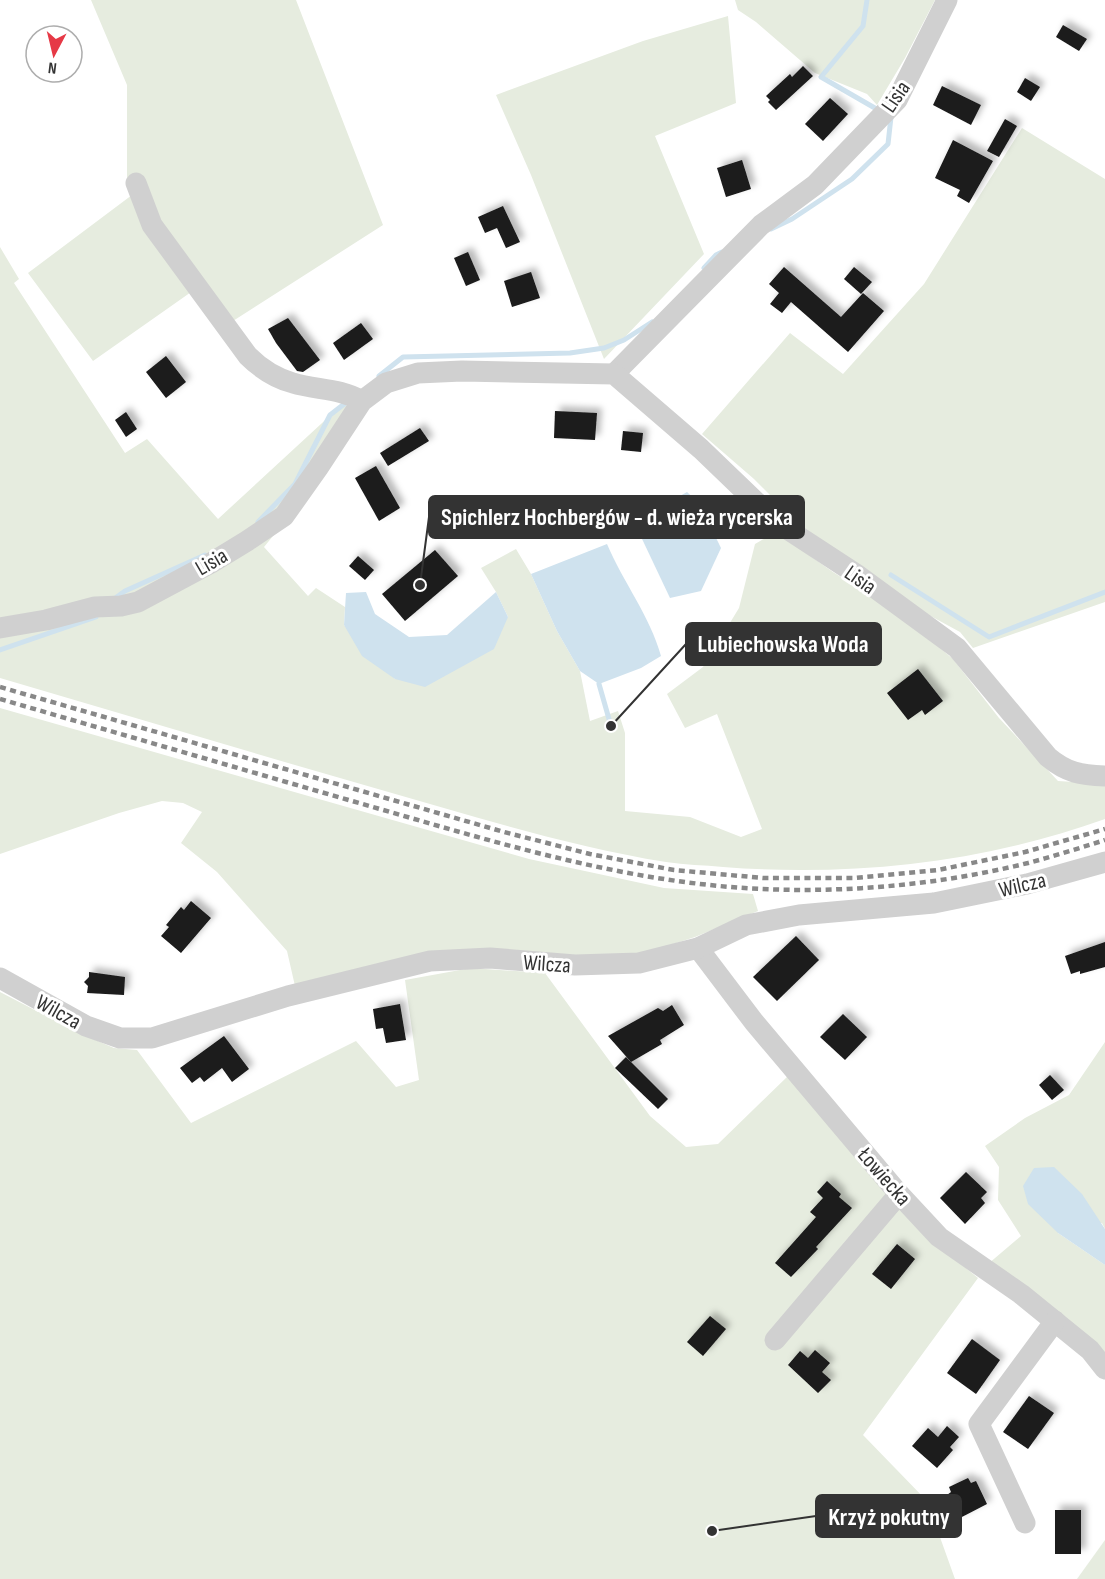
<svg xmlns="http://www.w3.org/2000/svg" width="1105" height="1579" font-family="'Sofia Sans Condensed',sans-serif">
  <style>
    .green { fill: #e6ecdf }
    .water { fill: #cfe2ee }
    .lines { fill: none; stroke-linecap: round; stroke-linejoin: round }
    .stream { stroke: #cfe2ee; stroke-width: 5 }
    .building { fill: #1a1a1a; filter: url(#shadow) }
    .minor { stroke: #d0d0d0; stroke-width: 21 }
    .rail { stroke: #888; stroke-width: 4.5; stroke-dasharray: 6 4.5; stroke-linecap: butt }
    .labels { text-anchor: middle; stroke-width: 6; stroke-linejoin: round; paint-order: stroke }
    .street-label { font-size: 22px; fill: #333; stroke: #fff }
    .leader { fill: none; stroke: #333; stroke-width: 2 }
    .callout-dot { fill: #333; stroke: #fff; stroke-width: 2 }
    .callout { fill: #333; stroke: #333; stroke-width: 2 }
    .callout-label { font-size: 24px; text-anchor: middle; font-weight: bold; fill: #fff }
  </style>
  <defs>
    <filter id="shadow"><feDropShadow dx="5" dy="-5" stdDeviation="3" flood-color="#0004"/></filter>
  </defs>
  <rect width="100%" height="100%" fill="#fff"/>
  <g class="green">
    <path d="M91 0H296L383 225 222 328 194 290 93 361 28 273 132 195 127 178V85Z"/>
    <path d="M735 0H935L905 58 877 105 867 94 815 73 756 22 738 10Z"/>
    <path d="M728 16 736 103 655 136 704 254 604 359 531 175 496 95 643 41Z"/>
    <path d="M1022 128 1105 179V602L973 648 960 632 914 607 800 525 754 479 702 434 790 333 843 374 924 284Z"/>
    <path d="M0 247 19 279 14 283 125 453 147 439 218 519 347 400 345 414 326 471 264 547 308 596 316 588 345 607 344 625 395 679 508 617 496 592 481 568 516 549 531 574 557 631 580 671 590 721 618 711 625 733V811L690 817 741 837 762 829 717 714 685 728 667 694 703 667 739 608 755 544 776 532 833 572 901 615 953 659 999 718 1058 781 1105 784V819C982 863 852 877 723 867 704 865 685 865 666 862 568 846 473 816 378 789 252 753 126 715 0 678Z"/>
    <path d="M0 708 529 859 664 888 753 894 758 911 695 937 639 955 579 958 491 948 295 986 287 951 217 872 181 843 202 812 183 803 162 801 119 813 0 854Z"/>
    <path d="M471 968 545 973 650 1116 686 1147 718 1144 788 1076 933 1241 978 1278 863 1435 927 1501 955 1579H0V992L79 1033 114 1048 137 1050 191 1123 356 1041 396 1087 419 1080 405 980Z"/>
    <path d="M1105 1042V1229L1102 1223 1058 1233 1105 1265V1360L988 1264 1021 1236 998 1200 999 1167 985 1146 1025 1118 1069 1095Z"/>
    <path d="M1105 1540V1579H1077Z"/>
  </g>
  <g class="water">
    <path d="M687 492 699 503 721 548 701 591 670 598 634 522Z"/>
    <path d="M607 544C623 582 650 616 661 656L641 668 599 684 580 671 557 631 531 574Z"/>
    <path d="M366 592 375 614 409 637 447 635 496 592 508 617 494 649 425 687 395 679 362 656 344 625 346 593Z"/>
    <path d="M1054 1167 1082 1194 1105 1229V1265L1058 1233 1028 1204 1023 1186 1034 1168Z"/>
  </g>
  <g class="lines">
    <g class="stream">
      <path d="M867 0 863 26 821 77 880 111"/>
      <path d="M771 229 792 219 852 179 888 144 891 117"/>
      <path d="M704 268 716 255 722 252"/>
      <path d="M379 376 403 357 570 353 604 348 624 340 652 322"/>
      <path d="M258 522 295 484 330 415 348 401"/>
      <path d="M891 575 989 637 1105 592"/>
      <path d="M114 599 125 591 205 555"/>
      <path d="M0 650 96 617"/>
      <path d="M599 684 611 726"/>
    </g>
  </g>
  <g class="building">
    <path d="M1063 25 1087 39 1079 51 1056 37Z"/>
    <path d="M803 66 813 76 776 110 768 102 770 100 766 96 790 74 792 77Z"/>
    <path d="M1025 78 1040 87 1031 101 1017 92Z"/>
    <path d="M942 86 981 105 971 125 933 105Z"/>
    <path d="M830 98 848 114 823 141 805 124Z"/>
    <path d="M1005 119 1017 126 999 157 987 151Z"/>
    <path d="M953 140 993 161 969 203 957 196 960 190 935 178Z"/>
    <path d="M742 160 751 189 726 197 717 168Z"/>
    <path d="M503 206 520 242 506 248 497 228 485 233 478 217Z"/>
    <path d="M468 252 480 280 466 286 454 258Z"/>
    <path d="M784 267 841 317 863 293 884 311 848 352 791 302 782 313 770 304 779 293 769 284Z"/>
    <path d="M854 267 872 282 861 294 844 279Z"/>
    <path d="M531 272 540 298 512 307 504 281Z"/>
    <path d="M288 318 320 360 303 372 297 371 276 343 268 329Z"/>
    <path d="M361 323 373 339 344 360 333 343Z"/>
    <path d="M166 356 186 382 166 398 146 372Z"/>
    <path d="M555 411 597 413 595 440 554 438Z"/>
    <path d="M126 412 137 429 126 437 115 420Z"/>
    <path d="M420 428 429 441 388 466 380 453Z"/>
    <path d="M623 431 643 433 641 452 621 450Z"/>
    <path d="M376 466 400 508 379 521 355 478Z"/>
    <path d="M435 550 458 576 405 621 382 594Z"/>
    <path d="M358 556 374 570 365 580 349 566Z"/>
    <path d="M918 669 943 701 925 715 922 710 908 720 887 693Z"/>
    <path d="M191 901 211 918 181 953 161 936 169 927 166 925 181 907 184 910Z"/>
    <path d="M796 936 819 960 777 1001 753 977Z"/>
    <path d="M1105 942V967L1080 974V971L1071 974 1065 956Z"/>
    <path d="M89 972 125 977 124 995 87 993 88 986 84 982 89 977Z"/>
    <path d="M400 1004 406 1040 386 1043 383 1028 376 1029 373 1009Z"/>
    <path d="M672 1005 684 1025 660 1040 662 1044 631 1062 608 1036 658 1008 663 1011Z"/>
    <path d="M843 1014 867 1037 845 1060 820 1037Z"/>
    <path d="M224 1036 249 1069 232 1082 222 1068 204 1082 200 1077 192 1083 180 1068Z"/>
    <path d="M626 1057 668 1099 658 1109 615 1068Z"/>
    <path d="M1050 1075 1064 1090 1052 1100 1039 1085Z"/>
    <path d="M966 1172 987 1192 981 1198 985 1203 965 1224 940 1198Z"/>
    <path d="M827 1181 841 1194 839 1197 852 1208 816 1247 818 1249 791 1277 775 1263 816 1217 810 1212 823 1198 817 1192Z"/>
    <path d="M897 1244 915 1259 891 1289 872 1274Z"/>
    <path d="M710 1316 726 1329 703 1356 687 1342Z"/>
    <path d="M972 1339 1000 1360 976 1394 947 1373Z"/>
    <path d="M815 1350 830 1363 822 1372 831 1380 818 1393 788 1365 800 1351 808 1358Z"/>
    <path d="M1029 1396 1054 1413 1028 1449 1003 1432Z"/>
    <path d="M947 1426 959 1437 950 1447 953 1450 937 1468 912 1446 928 1428 938 1437Z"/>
    <path d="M968 1478 971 1483 976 1481 987 1504 958 1519 947 1495 951 1492 949 1487Z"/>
    <rect x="1055" y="1510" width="26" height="44"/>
  </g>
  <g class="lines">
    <g class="minor">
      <path d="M136 183 152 225 248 356C261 369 275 378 293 383 316 390 340 388 362 401"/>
      <path d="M614 374 761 225 815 185 897 100 947 0"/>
      <path d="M0 628 46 620 95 607 121 606 138 602 211 563 247 541 284 516 318 468 362 401 386 383 418 373 462 371 614 374 701 449 778 523 856 574 957 648 1048 757C1067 773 1081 775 1105 776"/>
      <path d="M698 948 754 1022 899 1194 939 1237 1021 1294 1090 1350 1105 1369"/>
      <path d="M0 978 86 1026 120 1038H152L288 996 430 961 490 958 575 965 639 963 698 948 746 925 799 915 934 903 1027 884 1105 862"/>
      <path d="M775 1340 899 1194"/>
      <path d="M1025 1523 979 1424 1055 1321"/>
    </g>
    <g class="rail">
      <path d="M0 687 504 832 590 854 674 870 763 878H854L938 870 1025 852 1105 829"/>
      <path d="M0 699C124 735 248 771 373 807 501 844 628 883 762 889 851 893 943 884 1028 863 1054 856 1080 848 1105 840"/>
    </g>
  </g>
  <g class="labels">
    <g class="street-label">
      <text transform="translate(895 96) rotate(-55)" y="8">Lisia</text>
      <text transform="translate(211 561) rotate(-30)" y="8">Lisia</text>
      <text transform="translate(861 579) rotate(35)" y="8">Lisia</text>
      <text transform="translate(1022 884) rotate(-13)" y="8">Wilcza</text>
      <text transform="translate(547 963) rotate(4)" y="8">Wilcza</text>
      <text transform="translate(59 1011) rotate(29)" y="8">Wilcza</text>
      <text transform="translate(885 1176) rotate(49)" y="8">Łowiecka</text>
    </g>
  </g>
  <path class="leader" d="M420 585L429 517M611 726L686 644M712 1531L816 1516"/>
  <g class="callout-dot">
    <circle cx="420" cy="585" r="6"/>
    <circle cx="611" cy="726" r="6"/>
    <circle cx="712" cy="1531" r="6"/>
  </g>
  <g class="callout">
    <rect x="429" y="496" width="375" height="42" rx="6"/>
    <rect x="686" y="623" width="195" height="42" rx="6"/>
    <rect x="816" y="1495" width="145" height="42" rx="6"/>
  </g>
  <g class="callout-label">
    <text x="617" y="525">Spichlerz Hochbergów - d. wieża rycerska</text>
    <text x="783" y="652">Lubiechowska Woda</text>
    <text x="889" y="1525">Krzyż pokutny</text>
  </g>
  <g transform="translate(54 54) rotate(187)"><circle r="28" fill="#ffffff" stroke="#adadad" stroke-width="1.5"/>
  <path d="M0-4.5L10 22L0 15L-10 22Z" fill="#e63946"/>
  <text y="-9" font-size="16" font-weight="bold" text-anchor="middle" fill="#333333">N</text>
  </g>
</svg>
